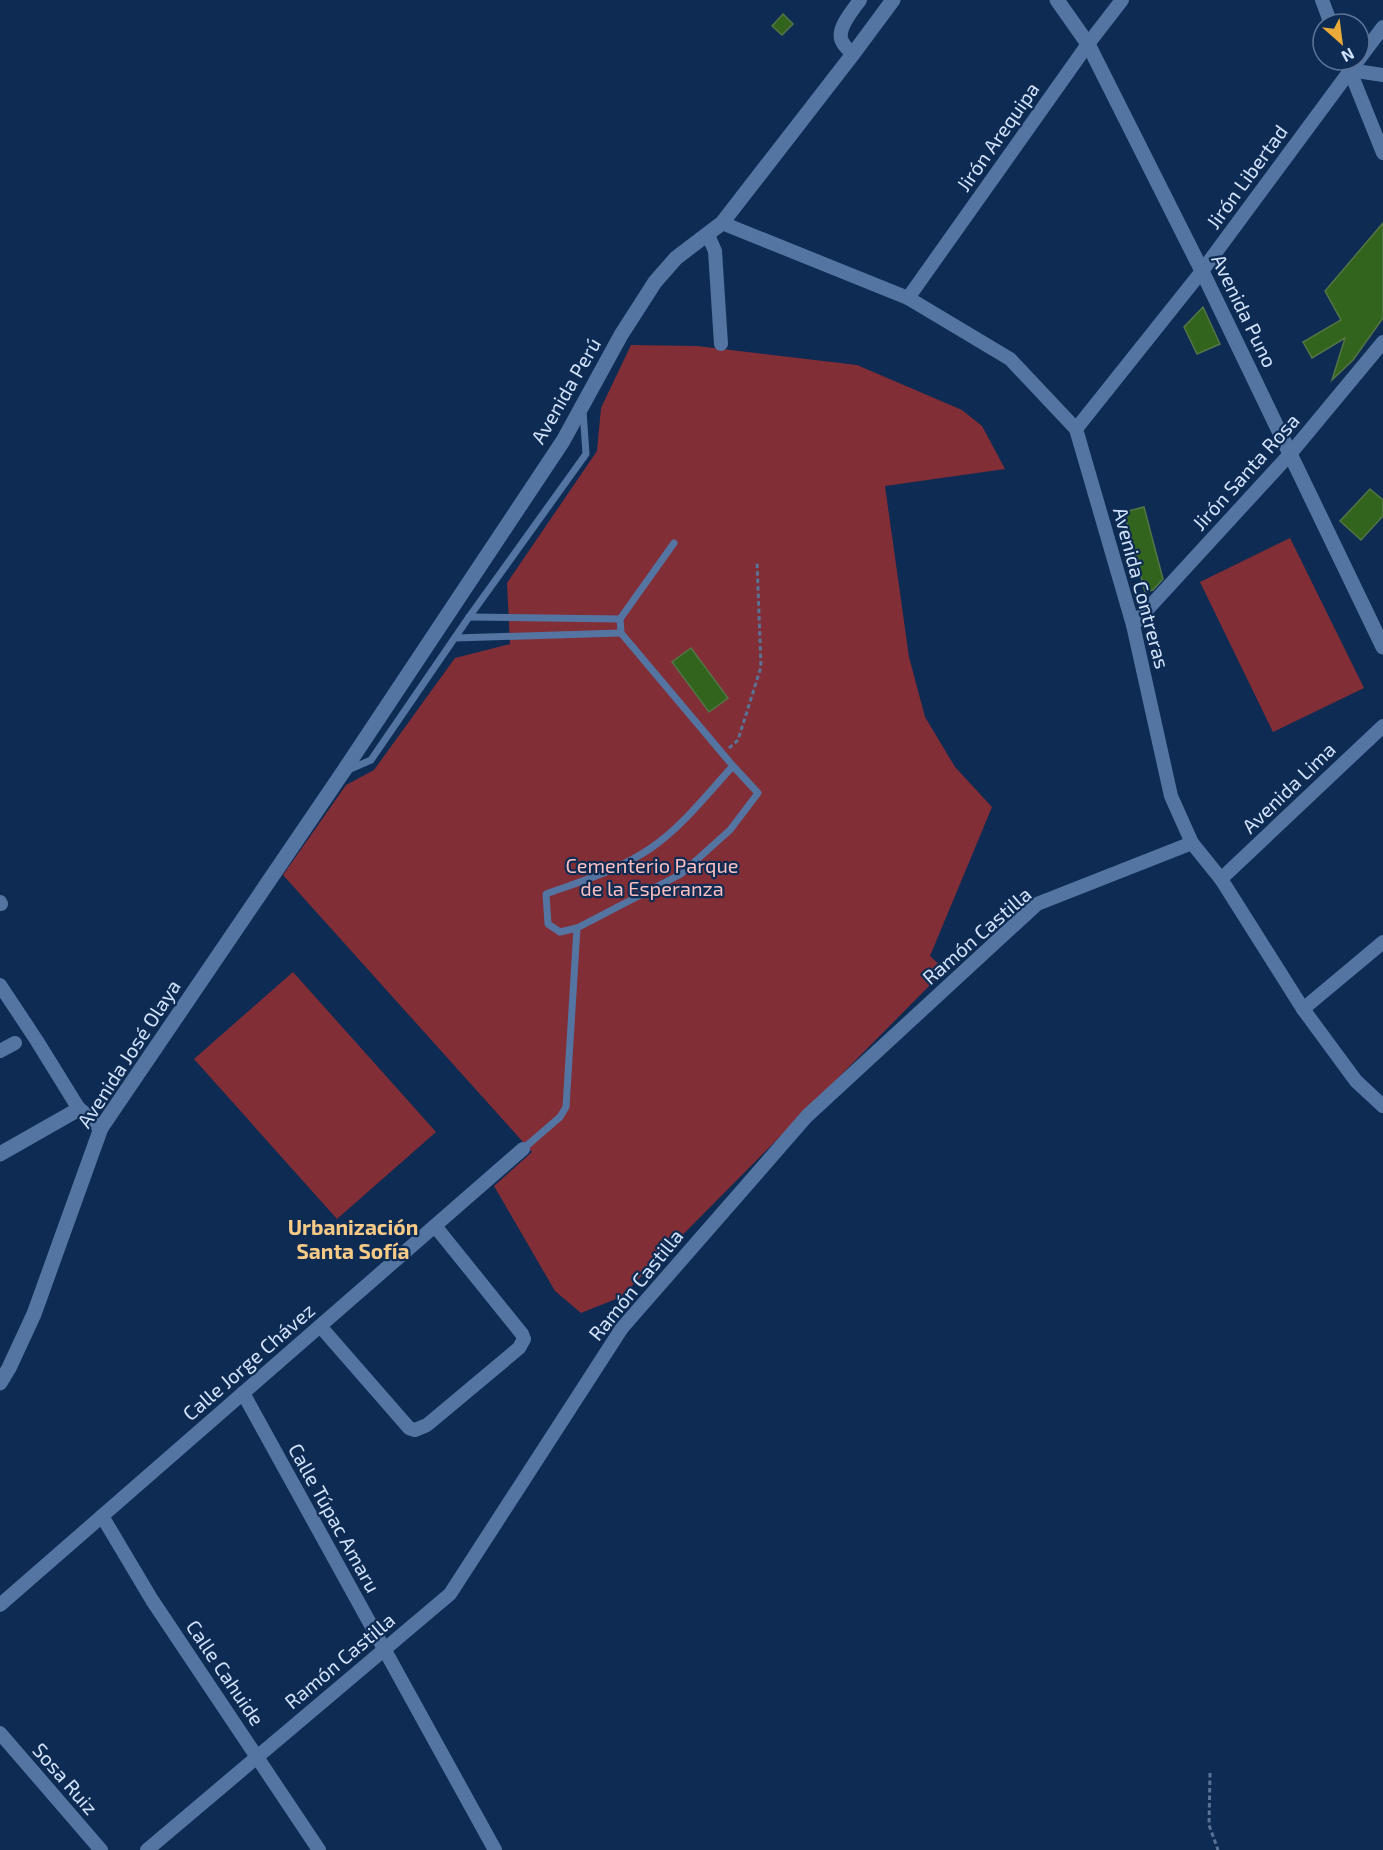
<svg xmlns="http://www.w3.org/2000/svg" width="1383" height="1850" font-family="'Exo 2',sans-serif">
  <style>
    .green { fill: #822e36 }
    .building { fill: #33641d; stroke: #537546; stroke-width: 1.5 }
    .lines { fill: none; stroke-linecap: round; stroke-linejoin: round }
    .path { stroke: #5a7295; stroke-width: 3; stroke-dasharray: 4.5 3; stroke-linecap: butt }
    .service { stroke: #5475a2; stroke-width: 7 }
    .minor { stroke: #5475a2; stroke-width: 14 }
    .tertiary { stroke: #5475a2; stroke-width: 15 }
    .secondary { stroke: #5475a2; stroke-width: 15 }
    .labels { text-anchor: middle; stroke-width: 4.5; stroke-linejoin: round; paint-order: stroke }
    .street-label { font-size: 20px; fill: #d0e2fc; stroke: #0e2b53 }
    .park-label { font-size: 20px; fill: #fabebf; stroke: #0e2b53 }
    .neighbourhood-label { font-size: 21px; font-weight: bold; fill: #f7ca86; stroke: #0e2b53 }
  </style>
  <rect width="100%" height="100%" fill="#0e2b53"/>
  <g class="green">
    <path d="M631 345 697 346 857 365 962 410 982 426 1005 469 885 486 909 657 925 717 955 767 992 807 930 956 945 970 621 1297 581 1313 555 1291 494 1186 532 1152 283 875 346 785 374 770 455 658 510 644 507 583 597 451 601 408Z"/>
    <path d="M1290 538 1364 688 1273 732 1200 582Z"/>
    <path d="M293 972 436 1132 337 1219 194 1059Z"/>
  </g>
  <g class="building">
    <path d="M783 14 793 24 782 35 772 26Z"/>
    <path d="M1383 223V318L1353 360 1332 380 1345 338 1312 358 1303 342 1341 320 1325 291Z"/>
    <path d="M1203 307 1220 344 1197 354 1184 327Z"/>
    <path d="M1370 489 1383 500V516L1361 540 1340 521Z"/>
    <path d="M1144 507 1163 579 1153 590 1145 592 1124 512Z"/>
    <path d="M691 648 728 698 709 712 672 662Z"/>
  </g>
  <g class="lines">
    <g class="path">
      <path d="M729 748 738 740 761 667 757 562"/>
      <path d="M1210 1773 1209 1825 1218 1850"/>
    </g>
    <g class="service">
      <path d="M674 543 620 619 621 633 733 766 758 793 730 830 681 874 577 928 560 932 548 924 546 894C582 881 619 870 651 848 682 827 707 794 733 766"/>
      <path d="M469 617 620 619"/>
      <path d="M455 638 621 633"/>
      <path d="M348 770 371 760 469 617 586 454 583 411"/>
      <path d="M523 1149 560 1117 566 1107 577 928"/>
    </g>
    <g class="minor">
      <path d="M1322 0 1331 24"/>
      <path d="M853 54C850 51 845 47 843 43 834 31 853 10 860 0"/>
      <path d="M1359 59 1383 27"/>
      <path d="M1348 66 1383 153"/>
      <path d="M1350 70 1383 75"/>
      <path d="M722 223 908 298 1010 359 1076 429 1133 625 1171 796 1192 843 1221 879 1303 1009 1356 1081 1383 1106"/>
      <path d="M708 235 715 251 721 344"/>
      <path d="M908 298 1088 44 1122 0"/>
      <path d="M1076 429 1202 271 1358 60"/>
      <path d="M1133 625 1290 454 1383 342"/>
      <path d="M1221 879 1383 726"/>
      <path d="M0 902 1 904"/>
      <path d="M0 985 37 1041 79 1109"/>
      <path d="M1303 1009 1383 942"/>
      <path d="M0 1051 15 1043"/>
      <path d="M320 1326 409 1428 415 1430 427 1425 519 1348 524 1339 522 1334 435 1226"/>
      <path d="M243 1393 495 1850"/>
      <path d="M102 1516 152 1600 319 1850"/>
      <path d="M0 1605 523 1149"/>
      <path d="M0 1733 101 1850"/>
      <path d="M147 1850 450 1594 622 1328 807 1116 1037 904 1192 843"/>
    </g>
    <g class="tertiary">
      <path d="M1057 0 1088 44 1202 271 1383 647"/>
      <path d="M0 1154 79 1109 101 1128"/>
    </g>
    <path class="secondary" d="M0 1383 9 1368 34 1314 101 1128 343 772 563 441 621 335 655 282 676 258 722 223 853 54 893 0"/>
  </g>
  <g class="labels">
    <g class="street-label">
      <text transform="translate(998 137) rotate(-55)" y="7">Jirón Arequipa</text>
      <text transform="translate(1247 177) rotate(-54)" y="7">Jirón Libertad</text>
      <text transform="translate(1244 311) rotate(64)" y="7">Avenida Puno</text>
      <text transform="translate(566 391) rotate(-60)" y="7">Avenida Perú</text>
      <text transform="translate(1246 472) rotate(-48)" y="7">Jirón Santa Rosa</text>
      <text transform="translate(1141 588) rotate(75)" y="7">Avenida Contreras</text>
      <text transform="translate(1289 788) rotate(-44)" y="7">Avenida Lima</text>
      <text transform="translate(977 936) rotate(-41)" y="7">Ramón Castilla</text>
      <text transform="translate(129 1054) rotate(-57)" y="7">Avenida José Olaya</text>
      <text transform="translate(636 1285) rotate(-51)" y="7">Ramón Castilla</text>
      <text transform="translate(249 1362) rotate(-41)" y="7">Calle Jorge Chávez</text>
      <text transform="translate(334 1518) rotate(61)" y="7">Calle Túpac Amaru</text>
      <text transform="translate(340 1661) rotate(-40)" y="7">Ramón Castilla</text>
      <text transform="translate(225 1673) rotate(56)" y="7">Calle Cahuide</text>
      <text transform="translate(65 1779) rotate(49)" y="7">Sosa Ruiz</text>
    </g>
    <g class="park-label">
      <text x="652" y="873">Cementerio Parque<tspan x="652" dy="23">de la Esperanza</tspan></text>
    </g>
    <g class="neighbourhood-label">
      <text x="353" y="1235">Urbanización<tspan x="353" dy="24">Santa Sofía</tspan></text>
    </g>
  </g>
  <g transform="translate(1341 42) rotate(152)"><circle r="28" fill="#0e2b53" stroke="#5c7497" stroke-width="1.5"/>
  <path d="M0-4.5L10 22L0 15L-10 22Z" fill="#eaaa39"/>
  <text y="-9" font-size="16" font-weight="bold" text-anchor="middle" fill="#d0e2fc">N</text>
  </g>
</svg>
